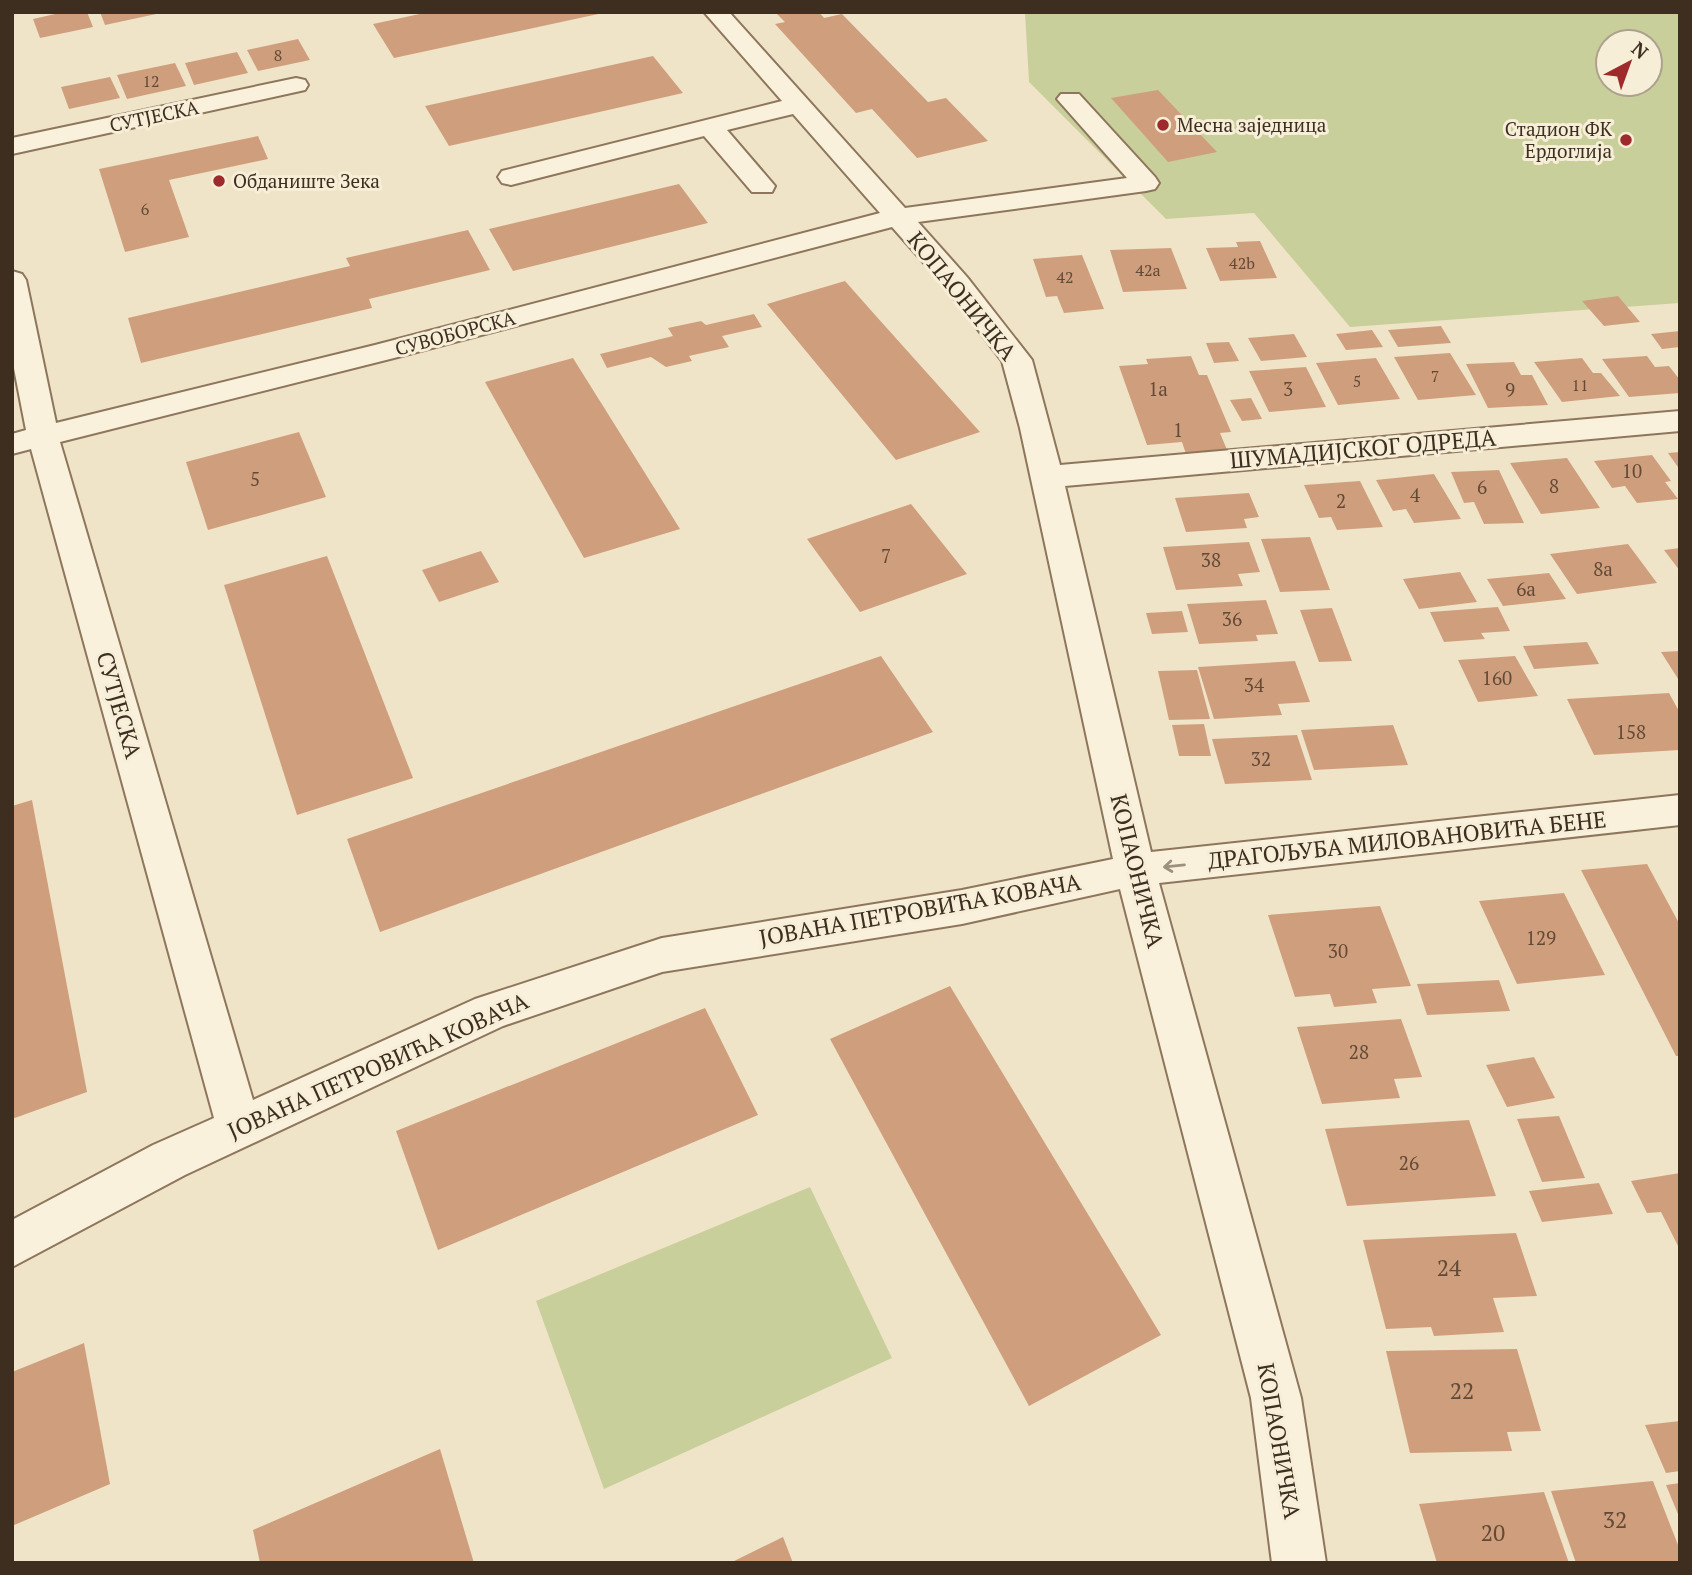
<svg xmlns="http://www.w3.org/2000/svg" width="1692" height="1575" font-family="'PT Serif',serif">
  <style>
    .green { fill: #c9cf9b; fill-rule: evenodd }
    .building { fill: #cf9f7d }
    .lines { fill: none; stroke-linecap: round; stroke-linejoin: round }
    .street-casing { stroke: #8d765c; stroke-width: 4 }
    .street { fill: #faf1dc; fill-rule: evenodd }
    .oneway { stroke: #9c907e }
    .poi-dot { fill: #9e2a2b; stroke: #f7eed8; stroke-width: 2.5 }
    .labels { text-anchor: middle; stroke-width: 6; stroke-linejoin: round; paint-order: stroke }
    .far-number-label { font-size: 16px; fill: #624a37 }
    .far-street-label { font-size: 19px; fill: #3d2e20; stroke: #f7eed8 }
    .far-poi-label { font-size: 19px; fill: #3d2e20; stroke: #f7eed8; text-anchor: start }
    .number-label { font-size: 19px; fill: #624a37 }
    .street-label { font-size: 23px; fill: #3d2e20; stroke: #f7eed8 }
    .near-number-label { font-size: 23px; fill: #624a37 }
  </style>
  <rect width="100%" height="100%" fill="#f0e4c8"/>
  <g class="green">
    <path d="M1025 12H1680V303L1350 327 1254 213 1166 219 1029 82ZM1608 42H1650V84H1608Z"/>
    <path d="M810 1187 892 1358 604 1489 536 1301Z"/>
  </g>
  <g class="building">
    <path d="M64 12H87L93 27 40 38 33 19Z"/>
    <path d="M100 12H161V13L105 25Z"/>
    <path d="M429 12H603V13L394 58 373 24Z"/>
    <path d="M775 12H819L824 18 842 14 928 102 946 98 988 141 917 158 872 109 856 113 775 24 785 22Z"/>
    <path d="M298 39 310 60 258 71 247 50Z"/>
    <path d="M237 52 248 73 194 85 185 63Z"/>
    <path d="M653 56 683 93 449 146 425 106Z"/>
    <path d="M175 63 186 86 127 99 117 75Z"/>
    <path d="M110 77 120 98 69 109 61 87Z"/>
    <path d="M1158 90 1217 152 1168 162 1111 98Z"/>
    <path d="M258 136 268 159 169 180 189 237 125 252 99 169Z"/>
    <path d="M679 184 708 223 513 271 489 229Z"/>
    <path d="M468 230 490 270 369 299 372 308 141 363 128 318 350 266 346 258Z"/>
    <path d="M1260 241 1277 278 1220 281 1206 248 1238 247 1236 242Z"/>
    <path d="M1171 248 1187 289 1123 292 1110 250Z"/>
    <path d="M1082 255 1104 309 1064 313 1057 296 1046 297 1033 259Z"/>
    <path d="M845 281 876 316 980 432 896 460 767 304Z"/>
    <path d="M1618 296 1640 322 1604 326 1582 301Z"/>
    <path d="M754 314 762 327 722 336 729 347 689 356 692 361 666 367 651 357 607 368 600 354 673 336 668 328 701 321 706 325Z"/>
    <path d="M1441 326 1451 343 1398 347 1388 330Z"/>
    <path d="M1372 330 1383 347 1346 350 1336 334Z"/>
    <path d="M1680 331V347L1662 349 1651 334Z"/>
    <path d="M1294 334 1307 357 1261 361 1248 338Z"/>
    <path d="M1229 342 1239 361 1214 363 1206 343Z"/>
    <path d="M1450 353 1476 395 1418 400 1394 357Z"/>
    <path d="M1191 356 1199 375H1207L1231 432 1220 433 1230 457 1188 460 1182 442 1147 445 1119 366 1148 364 1146 359Z"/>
    <path d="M1647 356 1655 367 1669 366 1680 380V393L1629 397 1602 359Z"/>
    <path d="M573 358 680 529 584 558 485 382Z"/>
    <path d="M1376 358 1400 399 1338 405 1316 363Z"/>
    <path d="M1582 358 1593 373H1601L1620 396 1562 402 1534 362Z"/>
    <path d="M1514 362 1521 375H1532L1548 405 1488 408 1466 364Z"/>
    <path d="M1306 367 1326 407 1269 412 1249 371Z"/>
    <path d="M1251 398 1262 419 1242 421 1230 400Z"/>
    <path d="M299 432 326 497 208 530 186 462Z"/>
    <path d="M1680 452V470L1668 453Z"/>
    <path d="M1652 455 1671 481 1665 482 1678 499 1637 503 1625 486 1612 488 1594 461Z"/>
    <path d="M1567 458 1600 508 1541 514 1510 463Z"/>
    <path d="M1499 470 1524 523 1484 524 1474 502 1464 503 1451 472Z"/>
    <path d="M1434 474 1461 519 1414 523 1406 509 1393 511 1376 480Z"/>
    <path d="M1360 481 1383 527 1337 530 1331 517 1319 518 1304 485Z"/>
    <path d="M1249 493 1259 517 1244 519 1247 528 1186 532 1175 498Z"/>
    <path d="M911 504 967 574 860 612 807 539Z"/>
    <path d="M1310 537 1330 590 1280 592 1261 539Z"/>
    <path d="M1249 542 1260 572 1238 574 1243 586 1176 590 1163 547Z"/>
    <path d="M1628 544 1657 583 1577 594 1550 554Z"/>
    <path d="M1680 548V571L1664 550Z"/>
    <path d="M481 551 499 582 439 602 422 570Z"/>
    <path d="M327 556 413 778 297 815 224 585Z"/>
    <path d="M1460 572 1477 602 1419 609 1403 579Z"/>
    <path d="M1549 573 1566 599 1503 606 1487 579Z"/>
    <path d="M1266 600 1278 634 1256 635 1258 641 1199 644 1187 604Z"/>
    <path d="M1498 607 1510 631 1481 633 1485 639 1444 642 1430 612Z"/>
    <path d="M1332 608 1352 661 1319 662 1300 610Z"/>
    <path d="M1182 611 1188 632 1152 634 1146 613Z"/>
    <path d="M1587 642 1599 664 1534 669 1523 646Z"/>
    <path d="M1680 651V682L1661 652Z"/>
    <path d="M881 656 933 732 380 932 347 839Z"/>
    <path d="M1515 656 1538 696 1478 702 1458 660Z"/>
    <path d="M1295 661 1310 702 1278 704 1282 715 1214 719 1198 667Z"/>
    <path d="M1197 670 1210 719 1169 720 1158 671Z"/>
    <path d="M1669 693 1680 713V750L1594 755 1567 699Z"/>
    <path d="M1204 724 1211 756H1179L1172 725Z"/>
    <path d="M1393 725 1408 765 1314 770 1301 730Z"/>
    <path d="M1297 735 1312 780 1225 784 1212 739Z"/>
    <path d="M32 800 87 1092 12 1119V806Z"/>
    <path d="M1647 864 1680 925V1056H1676L1581 870Z"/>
    <path d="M1564 893 1605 975 1517 984 1479 901Z"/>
    <path d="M1380 906 1411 986 1372 989 1377 1003 1334 1007 1330 994 1295 997 1268 915Z"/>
    <path d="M1499 980 1510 1011 1427 1015 1417 984Z"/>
    <path d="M950 986 1161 1335 1029 1406 830 1039Z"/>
    <path d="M705 1008 758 1115 438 1250 396 1131Z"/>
    <path d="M1401 1019 1422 1077 1394 1079 1400 1098 1322 1104 1297 1027Z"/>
    <path d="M1534 1057 1555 1098 1507 1107 1486 1065Z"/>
    <path d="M1559 1116 1585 1178 1542 1182 1517 1119Z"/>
    <path d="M1469 1120 1496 1196 1347 1206 1325 1129Z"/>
    <path d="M1680 1173V1250L1661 1212 1647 1213 1631 1181Z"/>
    <path d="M1599 1183 1613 1214 1542 1222 1529 1191Z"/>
    <path d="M1516 1233 1537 1296 1493 1298 1504 1332 1434 1336 1431 1327 1386 1329 1363 1240Z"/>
    <path d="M84 1343 110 1484 12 1526V1372Z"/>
    <path d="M1517 1349 1541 1431 1507 1432 1512 1451 1410 1453 1386 1351Z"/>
    <path d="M1680 1421V1471L1666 1473 1645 1425Z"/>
    <path d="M440 1449 474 1563H260L253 1530Z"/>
    <path d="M1653 1481 1680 1550V1563H1576L1551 1491Z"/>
    <path d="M1680 1483V1519L1666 1485Z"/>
    <path d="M1544 1492 1569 1563H1437L1419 1504Z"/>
    <path d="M783 1537 793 1563H730Z"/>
  </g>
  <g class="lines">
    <defs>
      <g id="street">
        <path d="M704 12H729L905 208 1127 178 1057 99 1061 94H1079L1155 177 1159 183 1155 189 1146 191 918 222 967 277 1032 360 1060 465 1680 411V431L1065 486 1151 852 1680 795V825L1159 883 1301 1398 1326 1563H1272L1251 1398 1120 889 962 924 662 972 503 1026 185 1175 12 1267V1220L153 1145 214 1118 31 449 12 454V434L26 430 12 358V271L22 274 26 280 56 423 375 345 880 213 793 114 727 130 775 186 772 192H752L704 136 511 185 502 183 498 177 502 171 782 101ZM892 227 947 289 1002 361 1020 428 1113 859 962 890 662 938 475 999 253 1100 60 442 394 358Z"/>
        <path d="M296 78 305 80 308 85 305 90 12 154V138Z"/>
      </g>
    </defs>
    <use href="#street" class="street-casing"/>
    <use href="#street" class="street"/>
  </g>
  <defs><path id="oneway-shaft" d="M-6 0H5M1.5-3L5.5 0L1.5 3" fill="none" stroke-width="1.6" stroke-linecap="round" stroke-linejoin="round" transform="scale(1.75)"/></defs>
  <use class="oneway" href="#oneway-shaft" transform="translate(1174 866) rotate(174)"/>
  <g class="poi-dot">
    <circle cx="1163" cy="125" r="7"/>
    <circle cx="1626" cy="140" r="7"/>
    <circle cx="219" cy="181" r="7"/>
  </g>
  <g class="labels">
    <g class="far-number-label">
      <text x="278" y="61">8</text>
      <text x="151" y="87">12</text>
      <text x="145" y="215">6</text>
      <text x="1242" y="269">42b</text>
      <text x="1148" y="276">42a</text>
      <text x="1065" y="283">42</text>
      <text x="1435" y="382">7</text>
      <text x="1357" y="387">5</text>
      <text x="1580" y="391">11</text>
    </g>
    <g class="far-street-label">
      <text transform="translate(154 116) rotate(-12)" y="7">СУТЈЕСКА</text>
      <text transform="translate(455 333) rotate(-15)" y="7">СУВОБОРСКА</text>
    </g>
    <g class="far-poi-label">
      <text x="1177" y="132">Месна заједница</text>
      <text x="1612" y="136" text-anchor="end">Стадион ФК<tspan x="1612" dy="22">Ердоглија</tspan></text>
      <text x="233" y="188">Обданиште Зека</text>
    </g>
    <g class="number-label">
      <text x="1158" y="396">1a</text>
      <text x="1288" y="396">3</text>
      <text x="1510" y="397">9</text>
      <text x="1178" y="437">1</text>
      <text x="1632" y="478">10</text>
      <text x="255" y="486">5</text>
      <text x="1554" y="493">8</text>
      <text x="1482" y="494">6</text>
      <text x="1415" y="502">4</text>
      <text x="1341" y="508">2</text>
      <text x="886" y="563">7</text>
      <text x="1211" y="567">38</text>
      <text x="1603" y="576">8a</text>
      <text x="1526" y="596">6a</text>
      <text x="1232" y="626">36</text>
      <text x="1497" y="685">160</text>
      <text x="1254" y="692">34</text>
      <text x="1631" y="739">158</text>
      <text x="1261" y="766">32</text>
      <text x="1541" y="945">129</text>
      <text x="1338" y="958">30</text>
      <text x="1359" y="1059">28</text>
      <text x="1409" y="1170">26</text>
    </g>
    <g class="street-label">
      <text transform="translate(962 296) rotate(51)" y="8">КОПАОНИЧКА</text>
      <text transform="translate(1363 449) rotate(-5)" y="8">ШУМАДИЈСКОГ ОДРЕДА</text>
      <text transform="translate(119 705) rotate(74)" y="8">СУТЈЕСКА</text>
      <text transform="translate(1407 840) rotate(-6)" y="8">ДРАГОЉУБА МИЛОВАНОВИЋА БЕНЕ</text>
      <text transform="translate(1137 871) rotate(76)" y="8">КОПАОНИЧКА</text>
      <text transform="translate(920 910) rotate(-10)" y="8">ЈОВАНА ПЕТРОВИЋА КОВАЧА</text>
      <text transform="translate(378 1066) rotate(-24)" y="8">ЈОВАНА ПЕТРОВИЋА КОВАЧА</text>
      <text transform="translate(1279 1441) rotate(80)" y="8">КОПАОНИЧКА</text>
    </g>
    <g class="near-number-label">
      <text x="1449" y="1276">24</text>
      <text x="1462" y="1399">22</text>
      <text x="1615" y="1528">32</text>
      <text x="1493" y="1541">20</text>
    </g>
  </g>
  <rect width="1692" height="1575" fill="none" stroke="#3d2e20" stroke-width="28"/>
  <g transform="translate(1629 63) rotate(41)"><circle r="33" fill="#f7eed8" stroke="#ada18e" stroke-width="2"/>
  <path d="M0-5L12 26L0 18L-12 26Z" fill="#9e2a2b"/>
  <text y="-10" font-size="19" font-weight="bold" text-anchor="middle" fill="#3d2e20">N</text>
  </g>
</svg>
